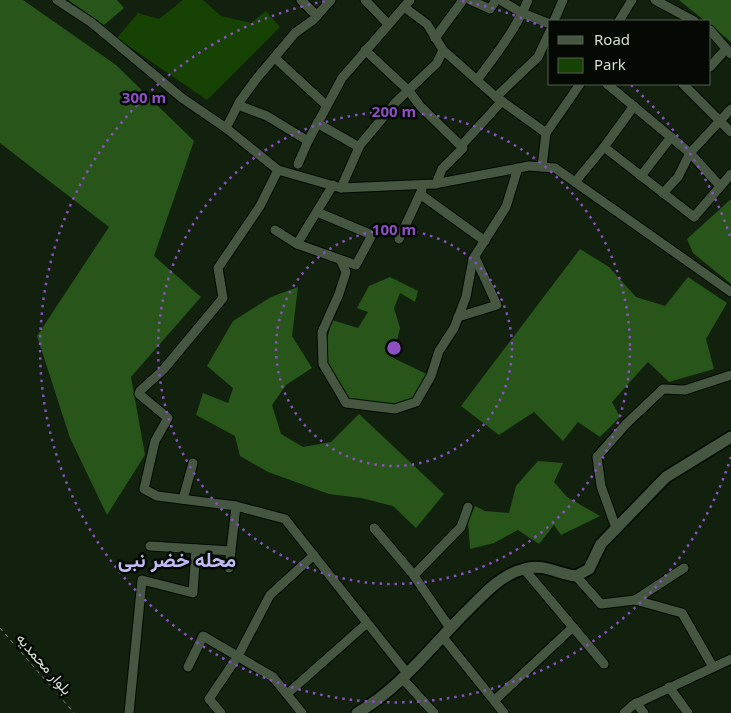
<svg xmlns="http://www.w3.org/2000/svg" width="731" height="713" font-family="'Noto Sans',Vazirmatn,sans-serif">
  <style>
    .green { fill: #164304 }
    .forest { fill: #285519 }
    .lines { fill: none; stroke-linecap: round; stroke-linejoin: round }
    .minor-casing { stroke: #010a00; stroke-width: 11 }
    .tertiary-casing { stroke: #010a00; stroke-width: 14 }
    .path { stroke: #748171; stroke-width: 1; stroke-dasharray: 4 4; stroke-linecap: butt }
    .minor { stroke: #455740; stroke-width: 9 }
    .tertiary { stroke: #455740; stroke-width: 11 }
    .ring { fill: none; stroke: #8d50c3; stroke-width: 2.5; stroke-dasharray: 2.5 5 }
    .labels { text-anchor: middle; stroke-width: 5; stroke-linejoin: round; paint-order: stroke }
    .street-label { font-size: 15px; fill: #d4ded1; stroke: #040903 }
    .district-label { font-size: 20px; font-weight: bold; fill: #c1bcf5; stroke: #040903 }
    .centre { fill: #8d50c3; stroke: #040903; stroke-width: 2.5 }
    .ring-label { font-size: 15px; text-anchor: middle; font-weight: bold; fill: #8d50c3; stroke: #040903; stroke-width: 5; stroke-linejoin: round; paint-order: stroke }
  </style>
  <rect width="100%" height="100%" fill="#11210d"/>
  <path class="green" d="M183 0H203L221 16 251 23 266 11 280 27 207 100 117 38 138 13 159 19Z"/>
  <g class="forest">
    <path d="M0 0H23L116 65 194 141 154 256 201 297 131 377 145 455 107 515 70 438 37 336 109 227 0 143Z"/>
    <path d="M68 0H117L124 8 104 25Z"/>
    <path d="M679 0H731V42L710 25V21H705Z"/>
    <path d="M731 199V284L693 253 687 239Z"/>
    <path d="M580 249 609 267 636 297 665 306 688 277 727 303 706 339 714 369 669 382 648 362 612 402 620 417 600 437 578 422 563 441 534 412 499 435 461 406Z"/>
    <path d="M390 277 418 291 415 302 400 293 394 308 400 328 393 358 431 376 416 402 395 409 346 403 322 359 332 320 358 328 368 312 357 308 369 286Z"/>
    <path d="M298 287 292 336 312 368 286 385 272 405 281 434 303 447 331 442 359 414 444 494 416 528 393 506 361 498 329 494 268 472 240 456 235 436 196 415 203 393 228 403 233 388 207 366 233 321 271 297Z"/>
    <path d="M538 461 563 463 554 482 567 497 600 516 561 535 554 525 539 544 518 530 494 543 470 549 468 522 475 506 485 511 509 513 516 486Z"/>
  </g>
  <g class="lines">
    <defs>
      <g id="minor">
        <path d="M57 0 92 23 182 98 226 128 278 170 341 188 434 184 529 166 555 168 731 292"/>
        <path d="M301 0 317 16"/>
        <path d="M365 0 388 24"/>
        <path d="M470 0 490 9 496 0"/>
        <path d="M500 0 522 13 550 24"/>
        <path d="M655 0 694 21"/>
        <path d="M554 21 563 0"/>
        <path d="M619 21 632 0"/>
        <path d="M710 30 731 54"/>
        <path d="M435 38 463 0"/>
        <path d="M365 50 409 91 420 106 463 148 442 169 436 184"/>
        <path d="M443 50 496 97 546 133"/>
        <path d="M275 58 326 105"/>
        <path d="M710 67 726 49"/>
        <path d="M477 80C496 55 516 29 528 0"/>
        <path d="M607 84 690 153 720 186"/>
        <path d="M683 84 731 132"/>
        <path d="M496 97 538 57 550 31"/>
        <path d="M238 105 267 116 308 141"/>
        <path d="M317 123 359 147"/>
        <path d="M226 128 240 101 257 78 295 33 313 20 331 0"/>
        <path d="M461 146 502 101"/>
        <path d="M604 147 634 106"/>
        <path d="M298 164 308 141 342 78 410 0"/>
        <path d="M542 167 546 133 580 84"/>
        <path d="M278 170 260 206 218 268 223 298 163 370 140 391 139 394 168 418 155 441 144 489 157 496 236 506 285 519 407 673"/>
        <path d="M641 176 671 137"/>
        <path d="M575 182 604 147 694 217 731 174"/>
        <path d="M341 188 360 145 396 102 437 63 443 50 427 24 404 7"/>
        <path d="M663 193 678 177 690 153 731 109"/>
        <path d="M420 194 485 241"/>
        <path d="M275 230 297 244 333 185"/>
        <path d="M399 239 422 190"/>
        <path d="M297 244 356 265 372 235 317 212"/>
        <path d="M341 261 346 272 339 294 322 332 323 364 346 403 395 409 416 402 431 376 439 351 454 328 466 297 473 259 506 207 518 168"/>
        <path d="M458 317 497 305 475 257"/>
        <path d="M183 499 193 463"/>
        <path d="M374 528 412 573 450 628"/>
        <path d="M616 528 601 486 597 457 626 424 663 389 685 390 731 375"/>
        <path d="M150 546 231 551"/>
        <path d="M229 568 236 506"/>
        <path d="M524 569 604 664"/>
        <path d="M414 575 461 527 468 507"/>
        <path d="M576 576 601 604 635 600 682 613 713 667"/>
        <path d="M635 600 684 568"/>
        <path d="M442 636 504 713"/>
        <path d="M188 667 203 636 273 677 302 713"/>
        <path d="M402 678 434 713"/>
        <path d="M669 687 688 713"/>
        <path d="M287 694 366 624"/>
        <path d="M495 700 573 627"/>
        <path d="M636 703 644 713"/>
        <path d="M129 713 142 580 193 593 196 549"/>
        <path d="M221 713 209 699 238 656 270 595 314 555"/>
        <path d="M624 713 633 705 731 659"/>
      </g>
      <path id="tertiary" d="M357 713C401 688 433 644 469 609 484 594 502 574 524 569 543 563 558 574 576 576L589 569 601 544 666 477 731 437"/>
    </defs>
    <use href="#minor" class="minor-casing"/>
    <use href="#tertiary" class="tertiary-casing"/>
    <path class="path" d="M0 628 74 713"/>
    <use href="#minor" class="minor"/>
    <use href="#tertiary" class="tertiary"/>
  </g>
  <g class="ring">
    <circle cx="394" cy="348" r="118"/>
    <circle cx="394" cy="348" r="236"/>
    <path d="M731 457A354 354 0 1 1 326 1M462 1A354 354 0 0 1 549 30M631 85A354 354 0 0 1 731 239"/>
  </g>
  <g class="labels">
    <g class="street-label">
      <text transform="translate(44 664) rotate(49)" y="5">بلوار محمدیه</text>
    </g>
    <g class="district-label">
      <text x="177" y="567">محله خضر نبی</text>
    </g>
  </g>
  <circle cx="394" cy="348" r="8" class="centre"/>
  <g class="ring-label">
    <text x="144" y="103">300 m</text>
    <text x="394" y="117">200 m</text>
    <text x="394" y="235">100 m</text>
  </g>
  <rect x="548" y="20" width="162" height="65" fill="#040903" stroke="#575e55"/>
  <rect x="558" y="36" width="25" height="8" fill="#455740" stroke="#575e55"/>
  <text x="594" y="45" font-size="15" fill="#d4ded1">Road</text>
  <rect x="558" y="58" width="25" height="15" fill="#164304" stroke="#575e55"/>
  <text x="594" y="70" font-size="15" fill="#d4ded1">Park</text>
</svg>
